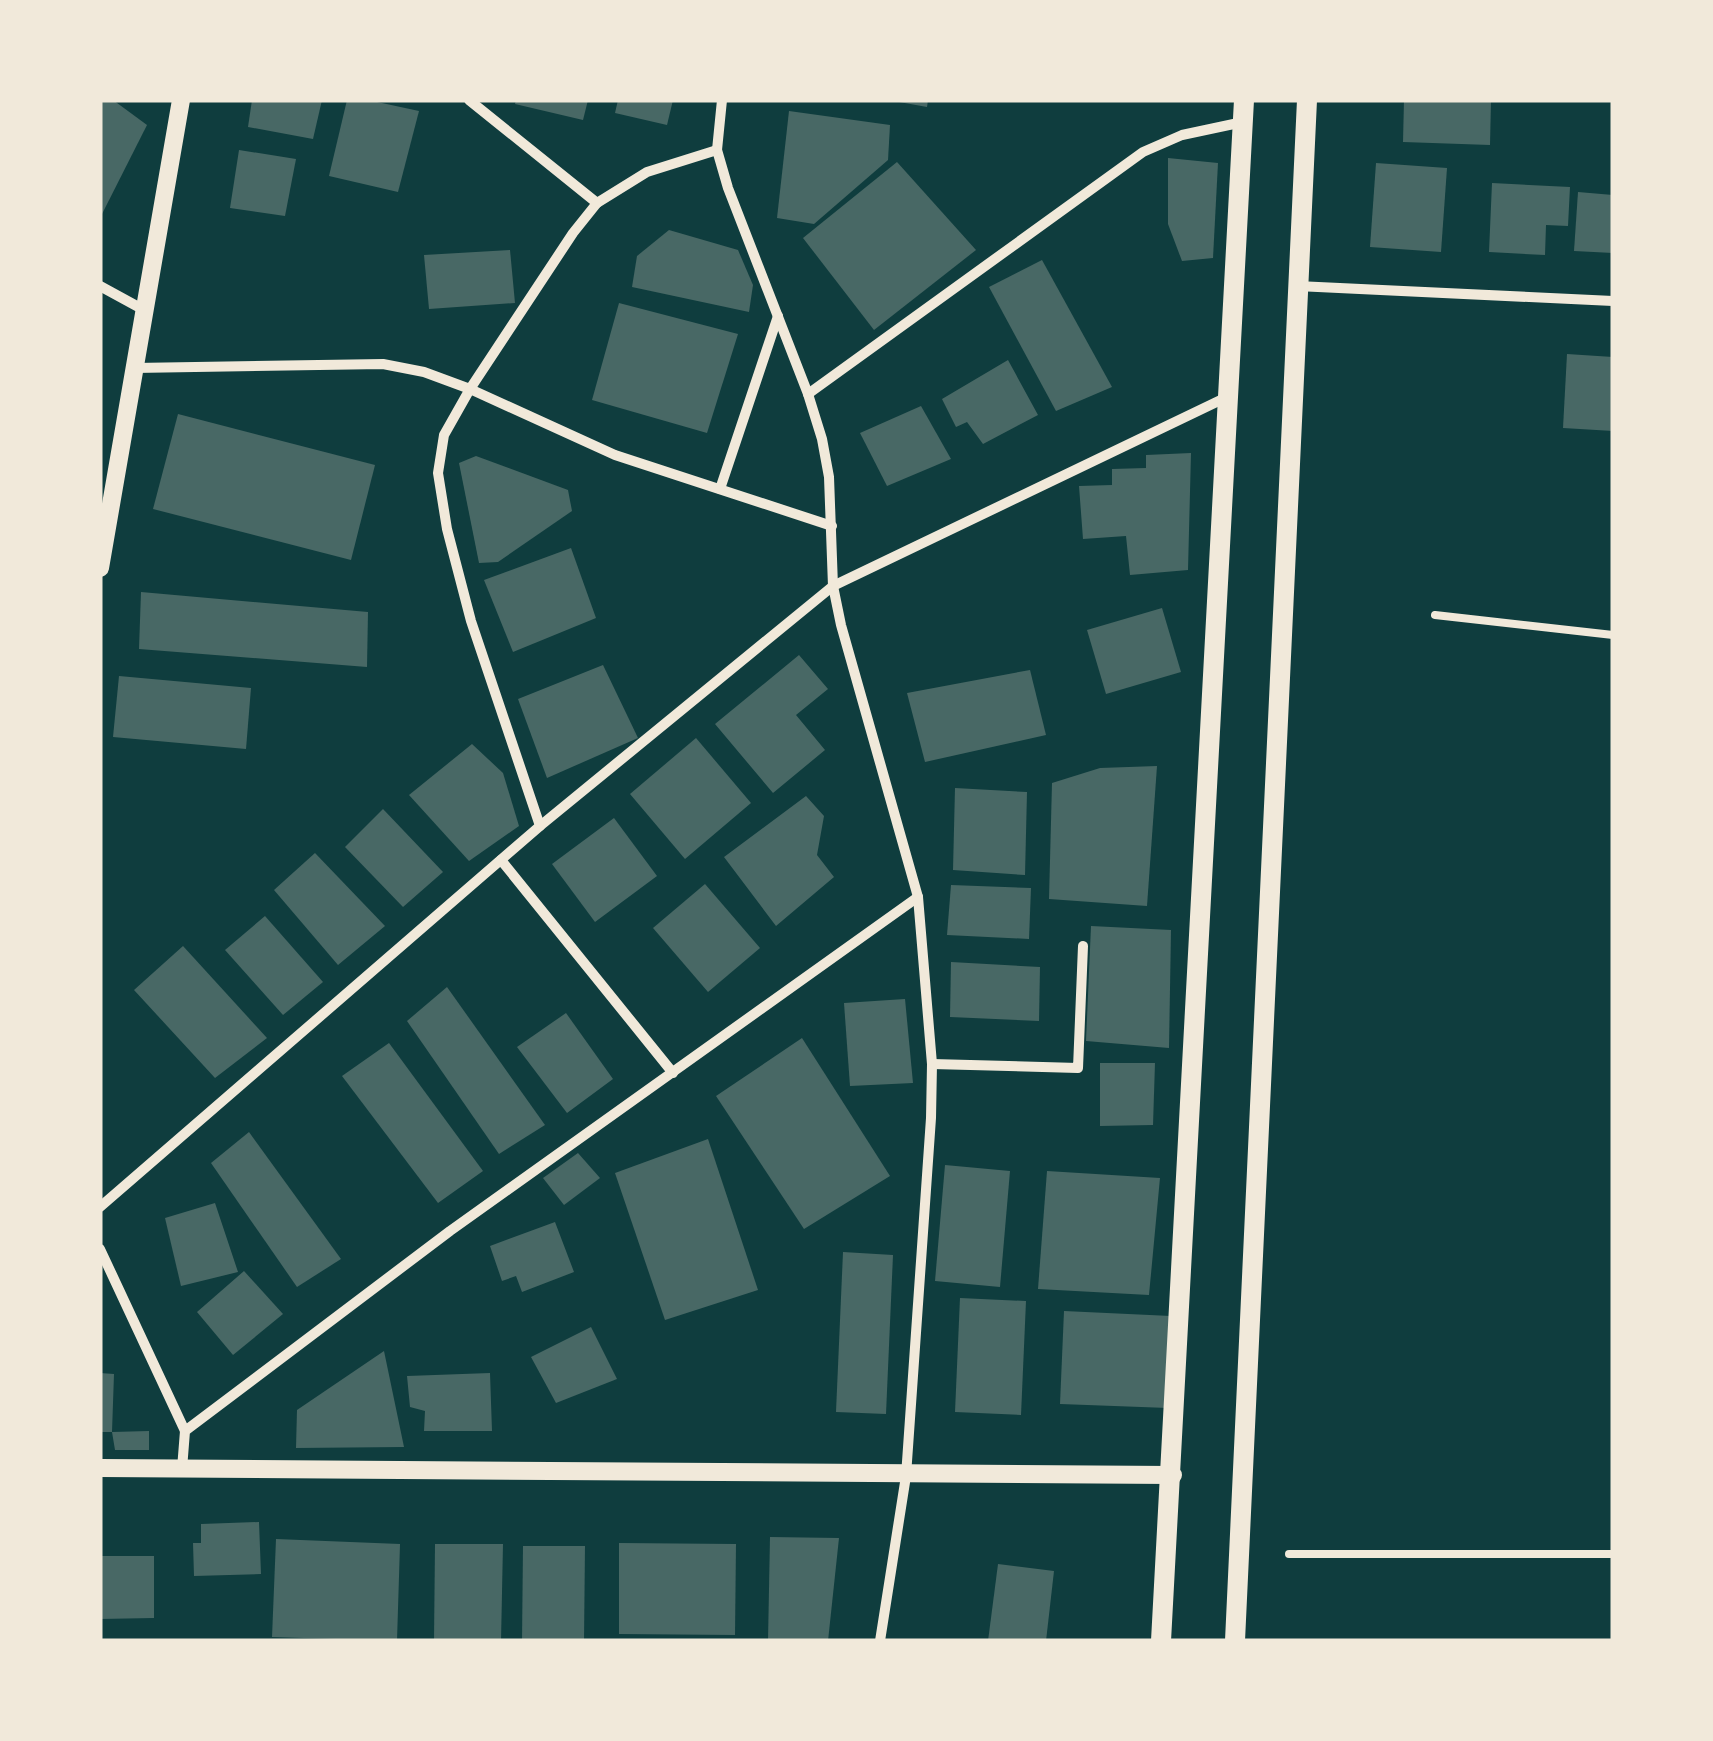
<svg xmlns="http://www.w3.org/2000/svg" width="1713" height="1741" font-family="Rubik,sans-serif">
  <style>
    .building { fill: #486865 }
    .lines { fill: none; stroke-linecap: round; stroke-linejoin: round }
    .service { stroke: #f1e9da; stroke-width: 8 }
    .minor { stroke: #f1e9da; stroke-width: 10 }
    .tertiary { stroke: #f1e9da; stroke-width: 18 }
    .secondary { stroke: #f1e9da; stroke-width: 20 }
  </style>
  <rect width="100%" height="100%" fill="#0f3d3e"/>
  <g class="building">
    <path d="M100 100H113L147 125 100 218Z"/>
    <path d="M252 100H322L313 139 248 127Z"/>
    <path d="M347 100H368L419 111 398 192 329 176Z"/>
    <path d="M516 100H588L583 120 515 104Z"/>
    <path d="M618 100H673L667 125 615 113Z"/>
    <path d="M888 100H928L927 107Z"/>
    <path d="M1404 100H1491L1490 145 1403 142Z"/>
    <path d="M789 111 890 125 888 160 814 224 777 218Z"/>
    <path d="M239 150 296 159 285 216 230 208Z"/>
    <path d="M1168 158 1218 163 1213 258 1182 261 1168 224Z"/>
    <path d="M897 162 976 250 874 330 803 238Z"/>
    <path d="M1376 163 1447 168 1441 252 1370 247Z"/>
    <path d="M1492 183 1570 187 1568 226 1546 225 1545 255 1489 252Z"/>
    <path d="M1578 192 1613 195V253L1574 251Z"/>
    <path d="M669 230 738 250 753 285 749 312 632 287 637 256Z"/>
    <path d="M510 250 515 303 429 309 424 255Z"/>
    <path d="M1042 260 1112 387 1056 411 989 287Z"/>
    <path d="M619 303 738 334 707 433 592 400Z"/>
    <path d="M1567 354 1613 357V431L1563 428Z"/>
    <path d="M1008 360 1038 415 983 444 967 422 956 427 942 399Z"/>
    <path d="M921 406 951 459 887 486 860 433Z"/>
    <path d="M178 414 375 465 351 560 153 509Z"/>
    <path d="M1191 453 1188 570 1130 575 1126 536 1083 539 1079 486 1112 485V469L1146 468V455Z"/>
    <path d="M476 456 568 490 572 511 498 562 479 563 459 463Z"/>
    <path d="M571 548 596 618 513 652 484 580Z"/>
    <path d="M141 592 368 612 367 667 139 649Z"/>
    <path d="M1162 608 1181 672 1106 694 1087 630Z"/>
    <path d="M799 655 828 689 796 715 825 750 773 793 715 724Z"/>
    <path d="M603 665 638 738 547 778 518 699Z"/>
    <path d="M1030 670 1046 735 925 762 907 693Z"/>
    <path d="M119 676 251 688 246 749 113 737Z"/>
    <path d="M696 738 751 803 685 859 630 794Z"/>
    <path d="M472 744 503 773 519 826 469 861 409 795Z"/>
    <path d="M1157 766 1147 906 1049 899 1052 783 1100 768Z"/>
    <path d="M955 788 1027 792 1025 875 953 870Z"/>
    <path d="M806 796 824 816 817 855 834 877 776 926 724 857Z"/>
    <path d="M383 809 443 872 403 907 345 847Z"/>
    <path d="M614 818 657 876 595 922 552 864Z"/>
    <path d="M315 853 385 926 338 965 274 890Z"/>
    <path d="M705 884 760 948 708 992 653 928Z"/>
    <path d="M951 885 1031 888 1029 939 947 935Z"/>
    <path d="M265 916 323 982 283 1015 225 950Z"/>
    <path d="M1091 926 1171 930 1169 1048 1086 1041Z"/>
    <path d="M183 946 267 1038 215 1078 134 990Z"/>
    <path d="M951 962 1040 967 1039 1021 950 1017Z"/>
    <path d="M447 987 545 1125 499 1154 407 1021Z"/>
    <path d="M905 999 913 1083 850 1086 844 1003Z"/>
    <path d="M566 1013 613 1079 567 1113 517 1047Z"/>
    <path d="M802 1038 890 1176 804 1229 716 1096Z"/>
    <path d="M389 1043 483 1171 438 1203 342 1076Z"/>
    <path d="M1100 1063H1155L1153 1125 1100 1126Z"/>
    <path d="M249 1132 341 1259 297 1287 211 1163Z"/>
    <path d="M708 1139 758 1290 665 1320 615 1173Z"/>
    <path d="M578 1153 600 1178 564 1205 543 1178Z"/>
    <path d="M945 1165 1010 1171 1000 1287 935 1281Z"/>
    <path d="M1047 1171 1160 1178 1149 1295 1038 1289Z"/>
    <path d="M215 1203 238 1272 181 1286 165 1218Z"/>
    <path d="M555 1222 574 1272 522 1292 516 1276 502 1281 490 1246Z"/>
    <path d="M843 1252 893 1255 886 1414 836 1412Z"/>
    <path d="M244 1271 283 1314 233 1355 197 1312Z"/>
    <path d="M960 1298 1026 1301 1021 1415 955 1412Z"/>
    <path d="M1064 1311 1171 1316 1168 1408 1060 1404Z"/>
    <path d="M591 1327 617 1379 556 1403 531 1357Z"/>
    <path d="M384 1351 404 1447 296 1448 297 1410Z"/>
    <path d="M100 1373 114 1374 112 1432 149 1431V1450H115L112 1432H100Z"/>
    <path d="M490 1373 492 1431H424L425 1411 410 1407 407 1376Z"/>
    <path d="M259 1522 261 1574 194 1576 193 1543H201V1524Z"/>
    <path d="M770 1537 839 1538 828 1641H768Z"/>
    <path d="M276 1539 400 1544 397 1641 272 1637Z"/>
    <path d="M619 1543 736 1544 735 1635 619 1634Z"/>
    <path d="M435 1544H503L501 1641H434Z"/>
    <path d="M523 1546H585L584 1641H522Z"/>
    <path d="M100 1556H154V1618L100 1619Z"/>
    <path d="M998 1564 1054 1571 1046 1641H988Z"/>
  </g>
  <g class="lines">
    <g class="service">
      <path d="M1435 615 1613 635"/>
      <path d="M1289 1554H1613"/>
    </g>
    <g class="minor">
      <path d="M469 100 597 203"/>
      <path d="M722 100 717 150 728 188 808 394 822 439 829 477 833 586 841 625 918 897 932 1064 931 1118 906 1476 880 1641"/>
      <path d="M100 286 144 310"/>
      <path d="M1297 286 1613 301"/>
      <path d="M134 368 383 364 424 372 470 389 615 455 832 526"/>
      <path d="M808 394 1143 152 1182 135 1243 122"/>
      <path d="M720 489 778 316"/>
      <path d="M540 826 471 621 447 529 438 473 444 435 470 389 573 233 597 203 647 172 717 150"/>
      <path d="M501 860 673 1073"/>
      <path d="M932 1064 1078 1068 1083 946"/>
      <path d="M100 1207 540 826 833 586 1227 397"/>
      <path d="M100 1249 185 1431"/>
      <path d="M182 1469 185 1431 450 1231 918 897"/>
    </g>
    <g class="tertiary">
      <path d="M100 568 181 100"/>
      <path d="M100 1468 1173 1475"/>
    </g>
    <g class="secondary">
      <path d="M1161 1641 1244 100"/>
      <path d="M1235 1641 1307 100"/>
    </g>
  </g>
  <rect width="1713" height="1741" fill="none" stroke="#f1e9da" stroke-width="205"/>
</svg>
